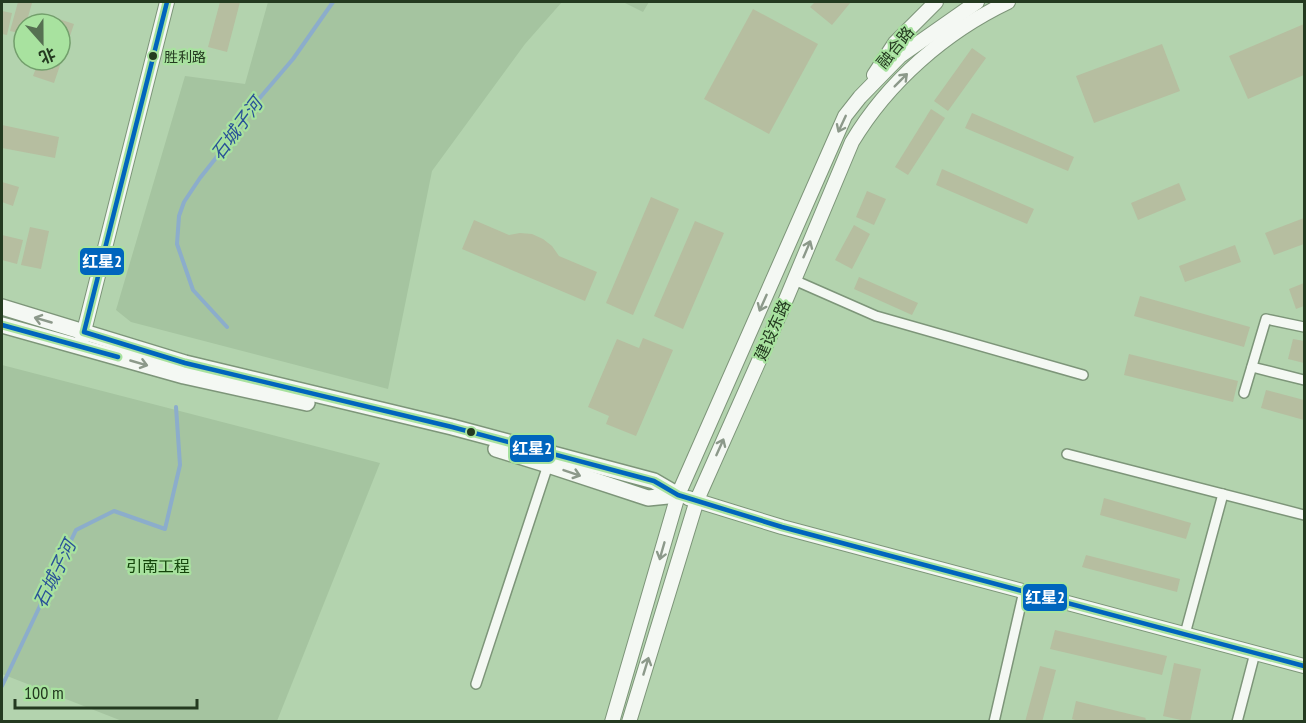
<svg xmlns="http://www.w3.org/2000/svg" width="1306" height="723" font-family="'PT Sans Narrow','Noto Sans SC',sans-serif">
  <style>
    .green { fill: #a5c4a0 }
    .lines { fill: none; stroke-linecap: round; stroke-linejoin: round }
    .stream { stroke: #8cadcb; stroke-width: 4 }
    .building { fill: #b6bea0 }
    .street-casing { stroke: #7d9579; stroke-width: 12 }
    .secondary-casing { stroke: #7d9579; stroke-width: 16 }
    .primary-casing { stroke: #7d9579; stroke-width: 18 }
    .street { stroke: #f4f8f3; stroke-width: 9 }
    .secondary { stroke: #f4f8f3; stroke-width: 14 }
    .primary { stroke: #f4f8f3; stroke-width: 15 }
    .bus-1-casing { stroke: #a8e29f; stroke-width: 9 }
    .bus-1 { stroke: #0065bd; stroke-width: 4.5 }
    .oneway { stroke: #8c998a }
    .bus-dot { fill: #243a20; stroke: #a8e29f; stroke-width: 2 }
    .labels { text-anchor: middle; stroke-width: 4.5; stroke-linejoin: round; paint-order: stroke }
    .bus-label { font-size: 14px; fill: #243a20; stroke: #a8e29f; text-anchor: start }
    .street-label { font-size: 16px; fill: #243a20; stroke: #a8e29f }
    .park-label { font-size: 16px; fill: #13440a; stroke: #a8e29f }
    .water-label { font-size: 18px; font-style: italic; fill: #295198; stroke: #a8e29f }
    .line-badge { stroke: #a8e29f; stroke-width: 2 }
    .badge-label { font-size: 16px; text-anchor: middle; font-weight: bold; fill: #fff }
  </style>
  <rect width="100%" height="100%" fill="#b3d3ae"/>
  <g class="green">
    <path d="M268 2H562L525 44 432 171 388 389 131 322 116 310 185 76 245 84Z"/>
    <path d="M623 2H649L643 12Z"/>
    <path d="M2 365 380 463 277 721H122L2 674Z"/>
  </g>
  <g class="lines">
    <g class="stream">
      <path d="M227 327 193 290 177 244 179 216 184 202 200 178 235 134 258 100 293 59 333 2"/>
      <path d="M2 686 76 530 114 511 165 529 180 465 176 407"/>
    </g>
  </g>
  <g class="building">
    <path d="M18 2 32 3 26 24H24L23 34 10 31Z"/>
    <path d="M220 2H240L227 52 208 47Z"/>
    <path d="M815 2H851L832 25 810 7Z"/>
    <path d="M753 9 818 44 769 134 704 99Z"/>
    <path d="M2 11 12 13 7 35 2 34Z"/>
    <path d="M53 17 74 24 54 83 33 76 39 60H60V24H51Z"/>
    <path d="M1304 24V75L1248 99 1229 56Z"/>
    <path d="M1162 44 1180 91 1094 123 1076 76Z"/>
    <path d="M972 48 986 58 948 111 934 101Z"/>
    <path d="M931 109 945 118 908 175 895 167Z"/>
    <path d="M972 113 1074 157 1068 171 965 128Z"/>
    <path d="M2 125 59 137 55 158 2 148Z"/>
    <path d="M942 169 1034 209 1027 224 936 185Z"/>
    <path d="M2 182 19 187 13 206 2 202Z"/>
    <path d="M1179 183 1186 200 1138 220 1131 203Z"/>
    <path d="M867 191 886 199 874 225 856 217Z"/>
    <path d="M651 197 679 209 633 315 606 303Z"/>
    <path d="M1304 218V244L1274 255 1265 233Z"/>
    <path d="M474 220 509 235 520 233 532 234 543 239 552 246 559 256 597 272 585 301 462 249Z"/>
    <path d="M695 221 724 233 683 329 654 316Z"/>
    <path d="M854 225 870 234 852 269 835 260Z"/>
    <path d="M30 227 49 231 41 269 21 265Z"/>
    <path d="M2 235 23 240 17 264 2 260Z"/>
    <path d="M1235 245 1241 262 1185 282 1179 266Z"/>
    <path d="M859 277 918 303 912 315 854 289Z"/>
    <path d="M1304 283V306L1296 309 1289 289Z"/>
    <path d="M1140 296 1250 327 1244 347 1134 316Z"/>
    <path d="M643 338 673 350 636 436 606 424 609 416 588 407 617 339 639 348Z"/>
    <path d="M1293 339 1304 341V363L1288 359Z"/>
    <path d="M1129 354 1238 381 1233 402 1124 375Z"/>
    <path d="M1266 390 1304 400V420L1261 408Z"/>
    <path d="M1104 498 1191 523 1186 539 1100 515Z"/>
    <path d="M1086 555 1180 579 1177 592 1082 567Z"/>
    <path d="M1055 630 1167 656 1162 675 1050 649Z"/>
    <path d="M1174 663 1201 669 1190 722 1163 716Z"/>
    <path d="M1040 666 1056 670 1042 722H1025Z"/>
    <path d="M1076 701 1146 718 1145 719 1150 722H1081L1072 719Z"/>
  </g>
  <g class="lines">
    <defs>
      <g id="street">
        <path d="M794 280 876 316 1083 375"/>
        <path d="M1252 367 1304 380"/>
        <path d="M1244 393 1266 319 1304 327"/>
        <path d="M1067 454 1304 515"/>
        <path d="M1185 634 1223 494"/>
        <path d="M476 684 548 465"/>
        <path d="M994 722 1024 591"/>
        <path d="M1237 722 1255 653"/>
      </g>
      <g id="secondary">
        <path d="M874 75 895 43 936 2"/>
        <path d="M81 343 167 2"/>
        <path d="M688 498 782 527 1304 666"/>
        <path d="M612 722 678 495 845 116 860 97 900 56 977 2"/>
        <path d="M629 722 697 500 782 309 852 142C888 82 945 32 1008 2"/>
      </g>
      <g id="primary">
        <path d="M2 307 185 363 452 427 654 481 678 495"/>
        <path d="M2 325 184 376 307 403"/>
        <path d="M496 449 548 465 648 498 678 495"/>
      </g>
    </defs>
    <use href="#street" class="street-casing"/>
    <use href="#secondary" class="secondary-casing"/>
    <use href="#primary" class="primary-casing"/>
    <use href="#street" class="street"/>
    <use href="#secondary" class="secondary"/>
    <use href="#primary" class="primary"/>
    <defs>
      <g id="bus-1">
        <path d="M167 2 84 332 185 363 452 427 654 481 678 495 782 527 1304 666"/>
        <path d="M2 325 118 357"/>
      </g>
    </defs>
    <use href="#bus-1" class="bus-1-casing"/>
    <use href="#bus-1" class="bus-1"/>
  </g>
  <defs><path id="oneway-shaft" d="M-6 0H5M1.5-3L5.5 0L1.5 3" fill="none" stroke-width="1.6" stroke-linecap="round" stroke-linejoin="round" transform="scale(1.5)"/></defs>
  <g class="oneway">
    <use href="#oneway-shaft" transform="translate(901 80) rotate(-45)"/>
    <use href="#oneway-shaft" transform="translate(842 124) rotate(115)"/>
    <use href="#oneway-shaft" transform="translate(807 249) rotate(-67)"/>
    <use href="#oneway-shaft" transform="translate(763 303) rotate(114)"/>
    <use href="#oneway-shaft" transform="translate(43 320) rotate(-164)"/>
    <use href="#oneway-shaft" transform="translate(139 363) rotate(16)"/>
    <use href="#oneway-shaft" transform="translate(720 447) rotate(-66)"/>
    <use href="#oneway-shaft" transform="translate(572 473) rotate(19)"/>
    <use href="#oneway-shaft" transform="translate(662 551) rotate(106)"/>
    <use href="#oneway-shaft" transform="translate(646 666) rotate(-73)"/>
  </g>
  <g class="bus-dot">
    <circle cx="153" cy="56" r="5"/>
    <circle cx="471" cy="432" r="5"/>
  </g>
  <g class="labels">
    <g class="bus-label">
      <text x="164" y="62">胜利路</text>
    </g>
    <g class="street-label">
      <text transform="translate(895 47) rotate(-51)" y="6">融合路</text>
      <text transform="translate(772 330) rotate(-66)" y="6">建设东路</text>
    </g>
    <g class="park-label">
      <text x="158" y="572">引南工程</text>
    </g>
    <g class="water-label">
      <text transform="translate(237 129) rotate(-53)" y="6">石城子河</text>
      <text transform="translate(55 574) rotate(-64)" y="6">石城子河</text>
    </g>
  </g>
  <g class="line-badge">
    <rect x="79" y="247" width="46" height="29" rx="6" fill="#0065bd"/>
    <rect x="509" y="434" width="46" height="29" rx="6" fill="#0065bd"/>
    <rect x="1022" y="583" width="46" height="29" rx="6" fill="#0065bd"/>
  </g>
  <g class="badge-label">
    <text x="102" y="267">红星2</text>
    <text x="532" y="454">红星2</text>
    <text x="1045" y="603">红星2</text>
  </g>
  <rect width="1306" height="723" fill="none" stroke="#243a20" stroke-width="6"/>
  <g transform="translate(42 42) rotate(159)"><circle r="28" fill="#a8e29f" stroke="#739f6c" stroke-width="1.5"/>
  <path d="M0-4.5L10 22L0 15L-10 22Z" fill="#567052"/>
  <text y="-9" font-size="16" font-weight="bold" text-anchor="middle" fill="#243a20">北</text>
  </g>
  <path d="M15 699v9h182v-9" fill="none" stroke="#243a20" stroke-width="3"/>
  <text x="24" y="699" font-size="18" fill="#243a20" stroke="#a8e29f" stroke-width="4.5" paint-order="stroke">100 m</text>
</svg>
